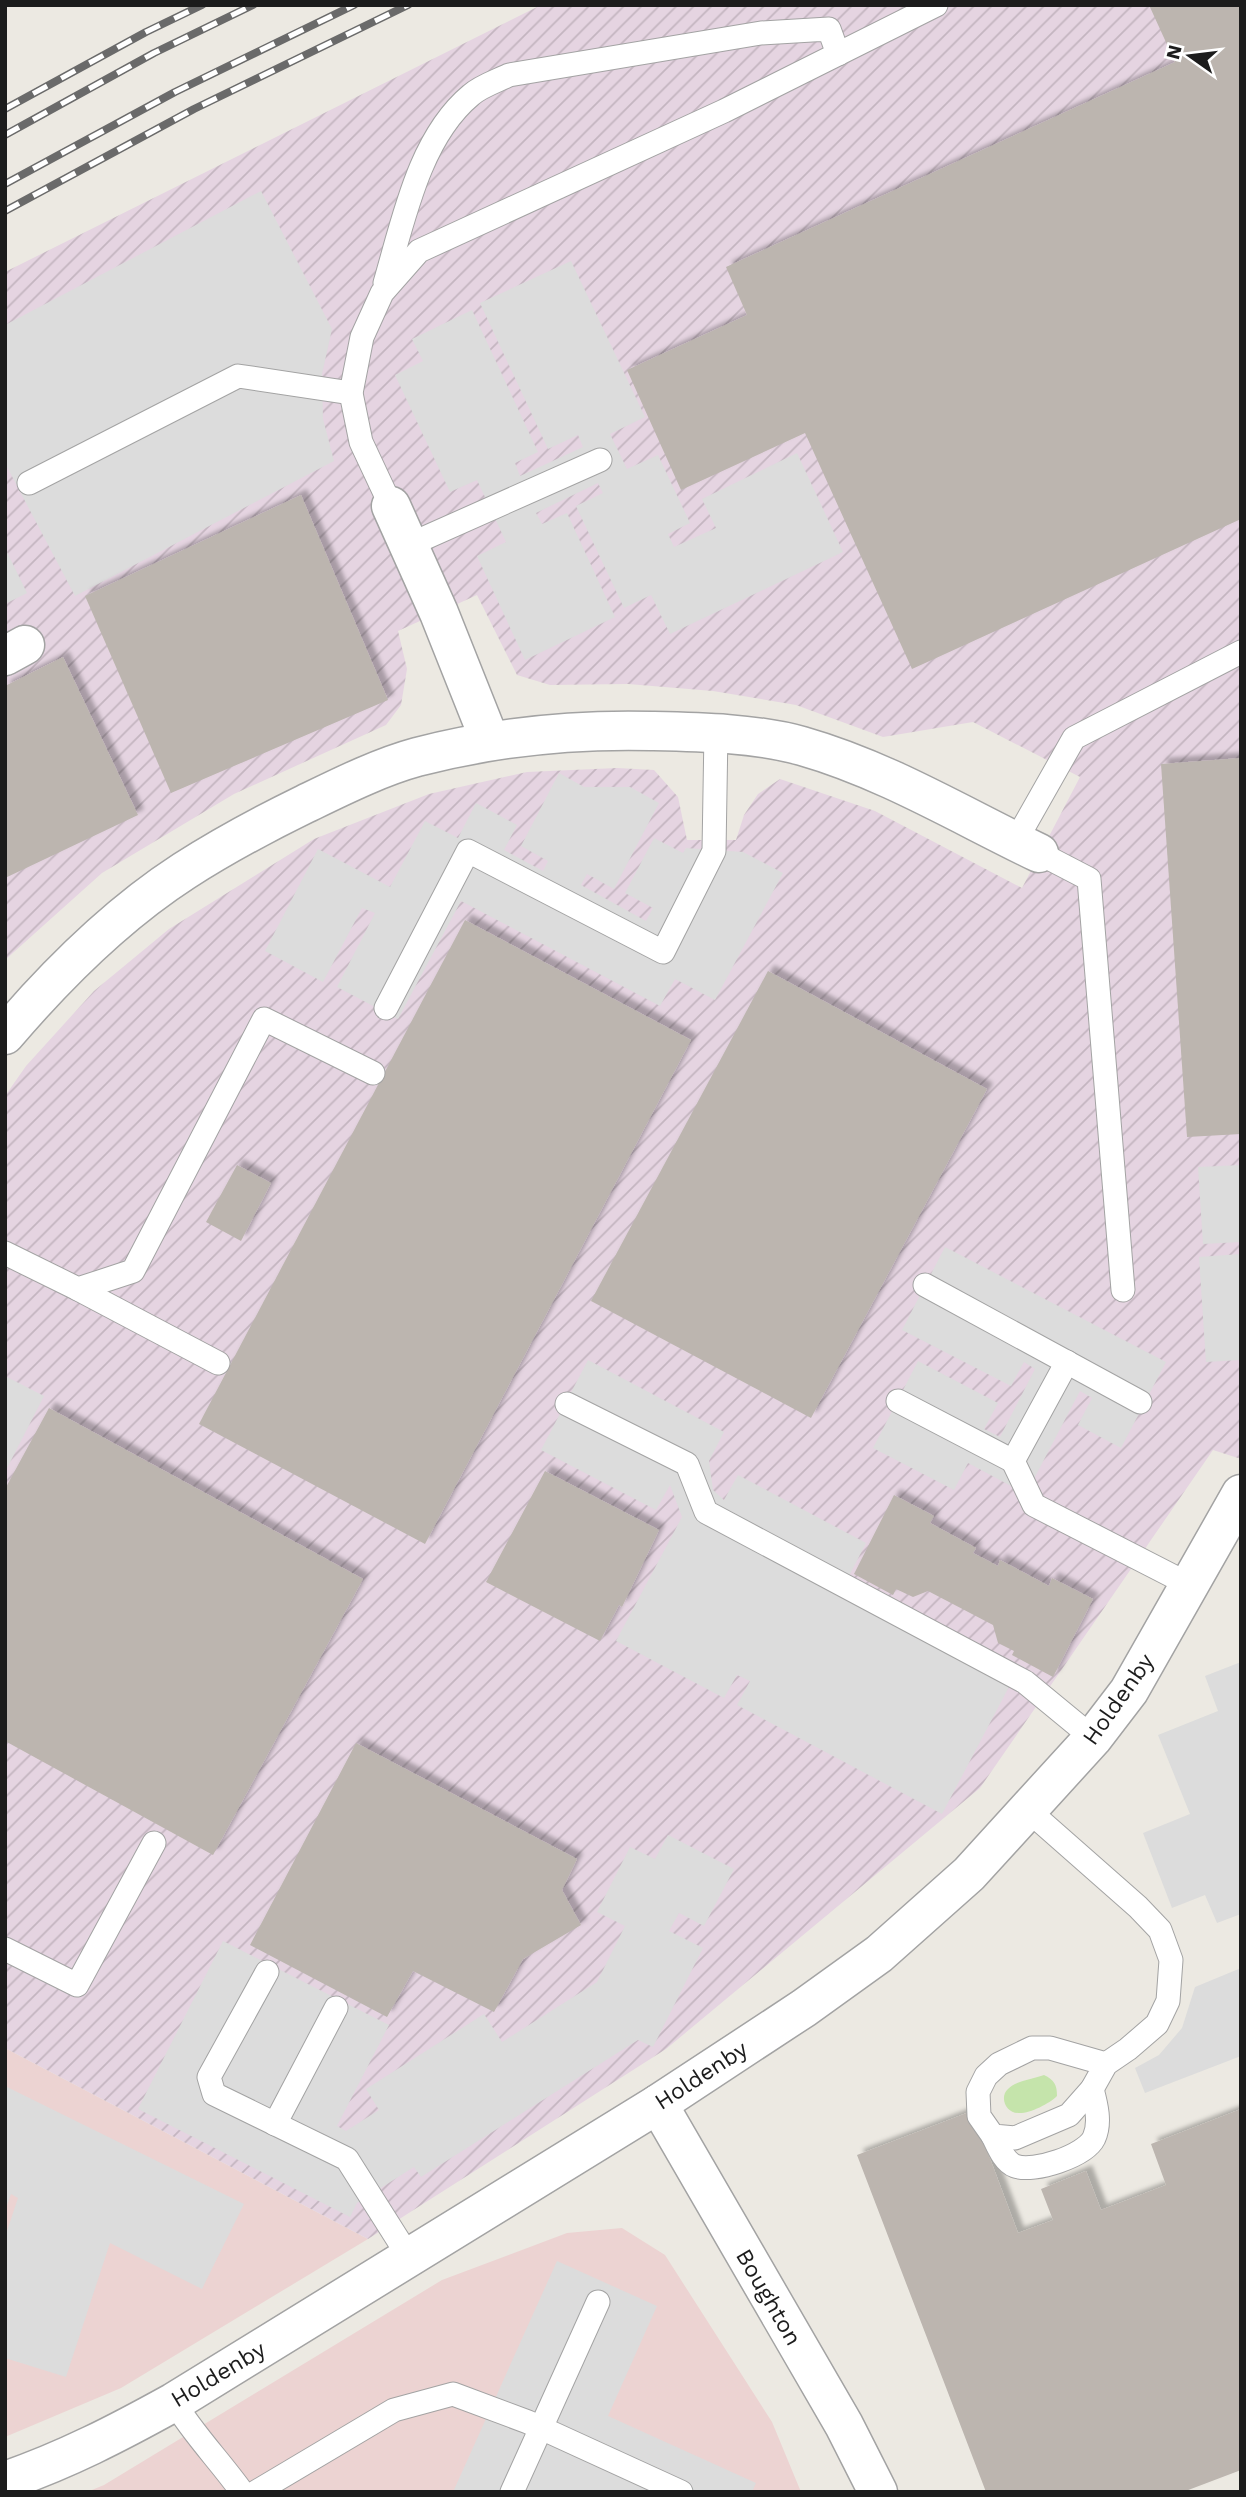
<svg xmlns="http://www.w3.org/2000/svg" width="1246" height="2497" font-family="'Work Sans',sans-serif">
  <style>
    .commercial { fill: #ecd3d2 }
    .industrial { fill: url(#industrial-furrows) }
    .grass { fill: #c5e4ab }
    .parking { fill: #dcdcdc }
    .building { fill: #bcb5af; filter: url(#shadow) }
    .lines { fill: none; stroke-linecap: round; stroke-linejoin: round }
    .lane-casing { stroke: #a3a3a3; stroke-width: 25 }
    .street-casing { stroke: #a3a3a3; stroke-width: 41 }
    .lane { stroke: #fff; stroke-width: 23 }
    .street { stroke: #fff; stroke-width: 38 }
    .rail-casing { stroke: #6a6a6a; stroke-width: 8 }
    .rail { stroke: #fff; stroke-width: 5; stroke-dasharray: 16; stroke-linecap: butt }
    .labels { text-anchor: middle; stroke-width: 7; stroke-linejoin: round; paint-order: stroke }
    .street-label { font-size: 23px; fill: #1c1c1c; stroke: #fff }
  </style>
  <defs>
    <pattern id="industrial-furrows" width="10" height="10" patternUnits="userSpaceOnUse" patternTransform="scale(1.75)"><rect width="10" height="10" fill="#e5d4e1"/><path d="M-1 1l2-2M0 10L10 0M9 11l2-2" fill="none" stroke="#c4b5c0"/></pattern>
    <filter id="shadow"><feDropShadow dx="6" dy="-6" stdDeviation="2" flood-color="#0004"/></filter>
  </defs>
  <rect width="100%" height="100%" fill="#ece9e2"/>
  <g class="commercial">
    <path d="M5 2048 368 2239 121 2388 5 2437Z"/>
    <path d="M622 2228 665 2255 772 2422 801 2492H87L104 2485 442 2280 567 2233Z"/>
  </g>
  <path class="industrial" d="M541 5H1241V1459L1213 1450 980 1788 666 2049 368 2239 5 2048V1096L26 1066 94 991 169 929 314 839 429 794 527 772 617 768 654 770 678 797 687 840H736L744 815 758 794 780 779 875 811 1022 888 1080 777 973 722 883 737 796 705 713 691 628 684 550 685 517 675 477 595 398 631 407 669 401 705 386 725 234 794 102 873 5 960V272Z"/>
  <path class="grass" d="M1044 2075C1054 2080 1057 2084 1057 2096 1049 2104 1029 2114 1018 2113 1006 2113 999 2097 1008 2089 1015 2081 1033 2079 1044 2075Z"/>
  <g class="parking">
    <path d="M261 191 332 329 322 374 323 419 334 461 75 596 5 463V325Z"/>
    <path d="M571 261 645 417 610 434 627 469 658 455 690 523 668 534 674 547 716 528 702 499 797 453 843 552 670 634 651 595 624 608 576 506 603 493 598 483 536 513 542 524 567 513 615 617 525 660 477 556 506 542 477 480 450 492 395 375 423 361 412 339 472 310 538 452 515 463 520 476 583 447 578 435 548 449 480 303Z"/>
    <path d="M5 548 27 593 5 604Z"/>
    <path d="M559 773 584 787H630L659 803 614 889 587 874 581 885 646 921 653 908 625 893 654 838 683 853 686 848 743 852 783 873 715 1000 675 979 660 1006 461 901 398 1019 337 987 375 913 362 908 323 982 265 951 318 849 390 887 425 821 458 838 476 803 517 825 504 850 543 871 548 861 521 846Z"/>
    <path d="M1241 1165V1242L1203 1244 1198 1167Z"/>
    <path d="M945 1247 1166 1362 1121 1448 1078 1425 1092 1398 1080 1391 1026 1494 968 1463 954 1490 873 1448 918 1361 998 1403 984 1429 1000 1437 1035 1369 1024 1362 1011 1386 902 1330Z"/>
    <path d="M1241 1254V1360L1206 1362 1199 1257Z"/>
    <path d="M588 1360 724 1432 709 1461 713 1490 724 1500 738 1475 866 1543 849 1576 1020 1666 942 1814 737 1705 750 1681 737 1675 724 1698 616 1641 682 1517 670 1485 656 1510 541 1450Z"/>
    <path d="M5 1376 44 1396 5 1472Z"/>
    <path d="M1241 1662V1914L1217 1923 1205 1895 1172 1908 1143 1833 1190 1814 1158 1735 1218 1711 1205 1676Z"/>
    <path d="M668 1835 734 1869 704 1926 679 1913 669 1931 703 1948 653 2047 638 2040 421 2177 414 2167 357 2203 350 2217 138 2109 223 1941 389 2025 337 2126 346 2131 379 2110 366 2089 484 2014 502 2042 597 1982 625 1926 597 1912 630 1847 655 1859Z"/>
    <path d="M1241 1968V2056L1145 2093 1135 2068 1159 2055 1182 2028 1195 1987Z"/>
    <path d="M5 2086 244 2204 202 2289 110 2243 66 2377 5 2358V2237L18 2198 11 2194 5 2211Z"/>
    <path d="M557 2261 657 2306 608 2416 756 2483 752 2492H453Z"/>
  </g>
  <g class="building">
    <path d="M1149 5H1241V519L912 669 805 433 681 490 627 370 747 315 726 267 1175 62Z"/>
    <path d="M301 495 388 700 171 793 85 596Z"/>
    <path d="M63 657 138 815 5 878V686Z"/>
    <path d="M1241 758V1134L1187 1137 1161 764Z"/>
    <path d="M465 920 691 1040 425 1544 199 1424Z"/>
    <path d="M768 971 987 1089 811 1418 591 1301Z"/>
    <path d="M237 1165 271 1183 241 1241 206 1222Z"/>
    <path d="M49 1408 363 1579 213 1855 5 1741V1489Z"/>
    <path d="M545 1471 659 1530 622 1607 619 1605 600 1641 486 1582Z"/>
    <path d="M894 1495 934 1516 930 1523 976 1548 973 1553 998 1566 1000 1560 1049 1586 1052 1578 1093 1599 1053 1677 1012 1655 1014 1651 998 1643 993 1625 928 1591 913 1597 896 1589 893 1595 854 1574Z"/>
    <path d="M356 1743 577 1859 562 1890 581 1925 523 1959 494 2012 413 1971 387 2017 250 1945Z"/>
    <path d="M1241 2109V2470L1183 2492H986L857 2155 972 2111 1018 2233 1053 2220 1041 2189 1086 2171 1101 2210 1166 2185 1151 2144Z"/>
  </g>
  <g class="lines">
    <defs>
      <g id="lane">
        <path d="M385 283C403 222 419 138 471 95 481 86 497 81 509 75L761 33 829 29 838 54"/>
        <path d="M29 483 238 376 351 393"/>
        <path d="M391 506 361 442 351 393 362 337 382 293 419 251 724 111 936 5"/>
        <path d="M409 545 600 460"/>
        <path d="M1015 842 1074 738 1241 652"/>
        <path d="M1039 853 1089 879 1123 1290"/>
        <path d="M386 1008 468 851 663 952 714 851 716 732"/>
        <path d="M5 1253 78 1289 133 1271 264 1019 373 1073"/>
        <path d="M925 1285 1140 1402"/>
        <path d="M78 1289 218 1363"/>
        <path d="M1067 1362 1013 1461 1034 1505 1190 1585"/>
        <path d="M898 1401 1013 1461"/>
        <path d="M567 1404 687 1464 706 1512 1025 1682 1093 1738"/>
        <path d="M1029 1811 1138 1907 1160 1930 1171 1960 1168 2001 1157 2024 1128 2049 1106 2064 1092 2089 1069 2115 1015 2138 993 2136 979 2116 978 2092 986 2076 999 2064 1032 2048H1050L1106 2064"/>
        <path d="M5 1949 77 1985 154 1843"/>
        <path d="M267 1972 209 2077 214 2094 347 2159 409 2257"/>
        <path d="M275 2124 336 2008"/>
        <path d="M993 2136C998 2146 1004 2162 1015 2166 1034 2173 1085 2156 1094 2138 1101 2123 1096 2104 1092 2089"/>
        <path d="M174 2402C193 2434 220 2461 242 2492"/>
        <path d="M256 2492 394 2410 453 2394 528 2422 681 2492"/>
        <path d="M512 2492 598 2302"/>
      </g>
      <g id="street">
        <path d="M391 506 439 613 490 741"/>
        <path d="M5 656 25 645"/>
        <path d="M5 1035C57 974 116 915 184 871 223 846 264 824 305 804 340 787 380 767 417 757 494 737 573 729 652 731 700 732 755 733 802 746 886 770 960 815 1039 853"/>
        <path d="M658 2104 844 2425 878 2492"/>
        <path d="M5 2481C66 2460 118 2433 174 2402L658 2104 804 2008 879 1954 969 1874 1093 1738 1129 1691 1241 1494"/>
      </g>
    </defs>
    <use href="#lane" class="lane-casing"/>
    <use href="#street" class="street-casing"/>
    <use href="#lane" class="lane"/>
    <use href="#street" class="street"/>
    <defs>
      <g id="rail">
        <path d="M5 109 146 32 202 5"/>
        <path d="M5 135 154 53 253 5"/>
        <path d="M5 184 175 92 354 5"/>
        <path d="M5 211 194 109 408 5"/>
      </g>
    </defs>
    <use href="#rail" class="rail-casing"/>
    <use href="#rail" class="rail"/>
  </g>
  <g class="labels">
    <g class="street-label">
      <text transform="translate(1118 1699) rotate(-55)" y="8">Holdenby</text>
      <text transform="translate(701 2075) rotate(-33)" y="8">Holdenby</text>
      <text transform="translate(769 2297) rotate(60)" y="8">Boughton</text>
      <text transform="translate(218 2374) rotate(-31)" y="8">Holdenby</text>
    </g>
  </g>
  <rect width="1246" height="2497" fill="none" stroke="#1c1c1c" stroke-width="14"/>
  <g transform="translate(1190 56) rotate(284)" stroke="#ffffff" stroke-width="5" paint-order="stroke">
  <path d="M0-5L12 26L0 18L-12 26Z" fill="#1c1c1c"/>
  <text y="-10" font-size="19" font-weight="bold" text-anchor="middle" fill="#1c1c1c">N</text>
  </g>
</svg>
